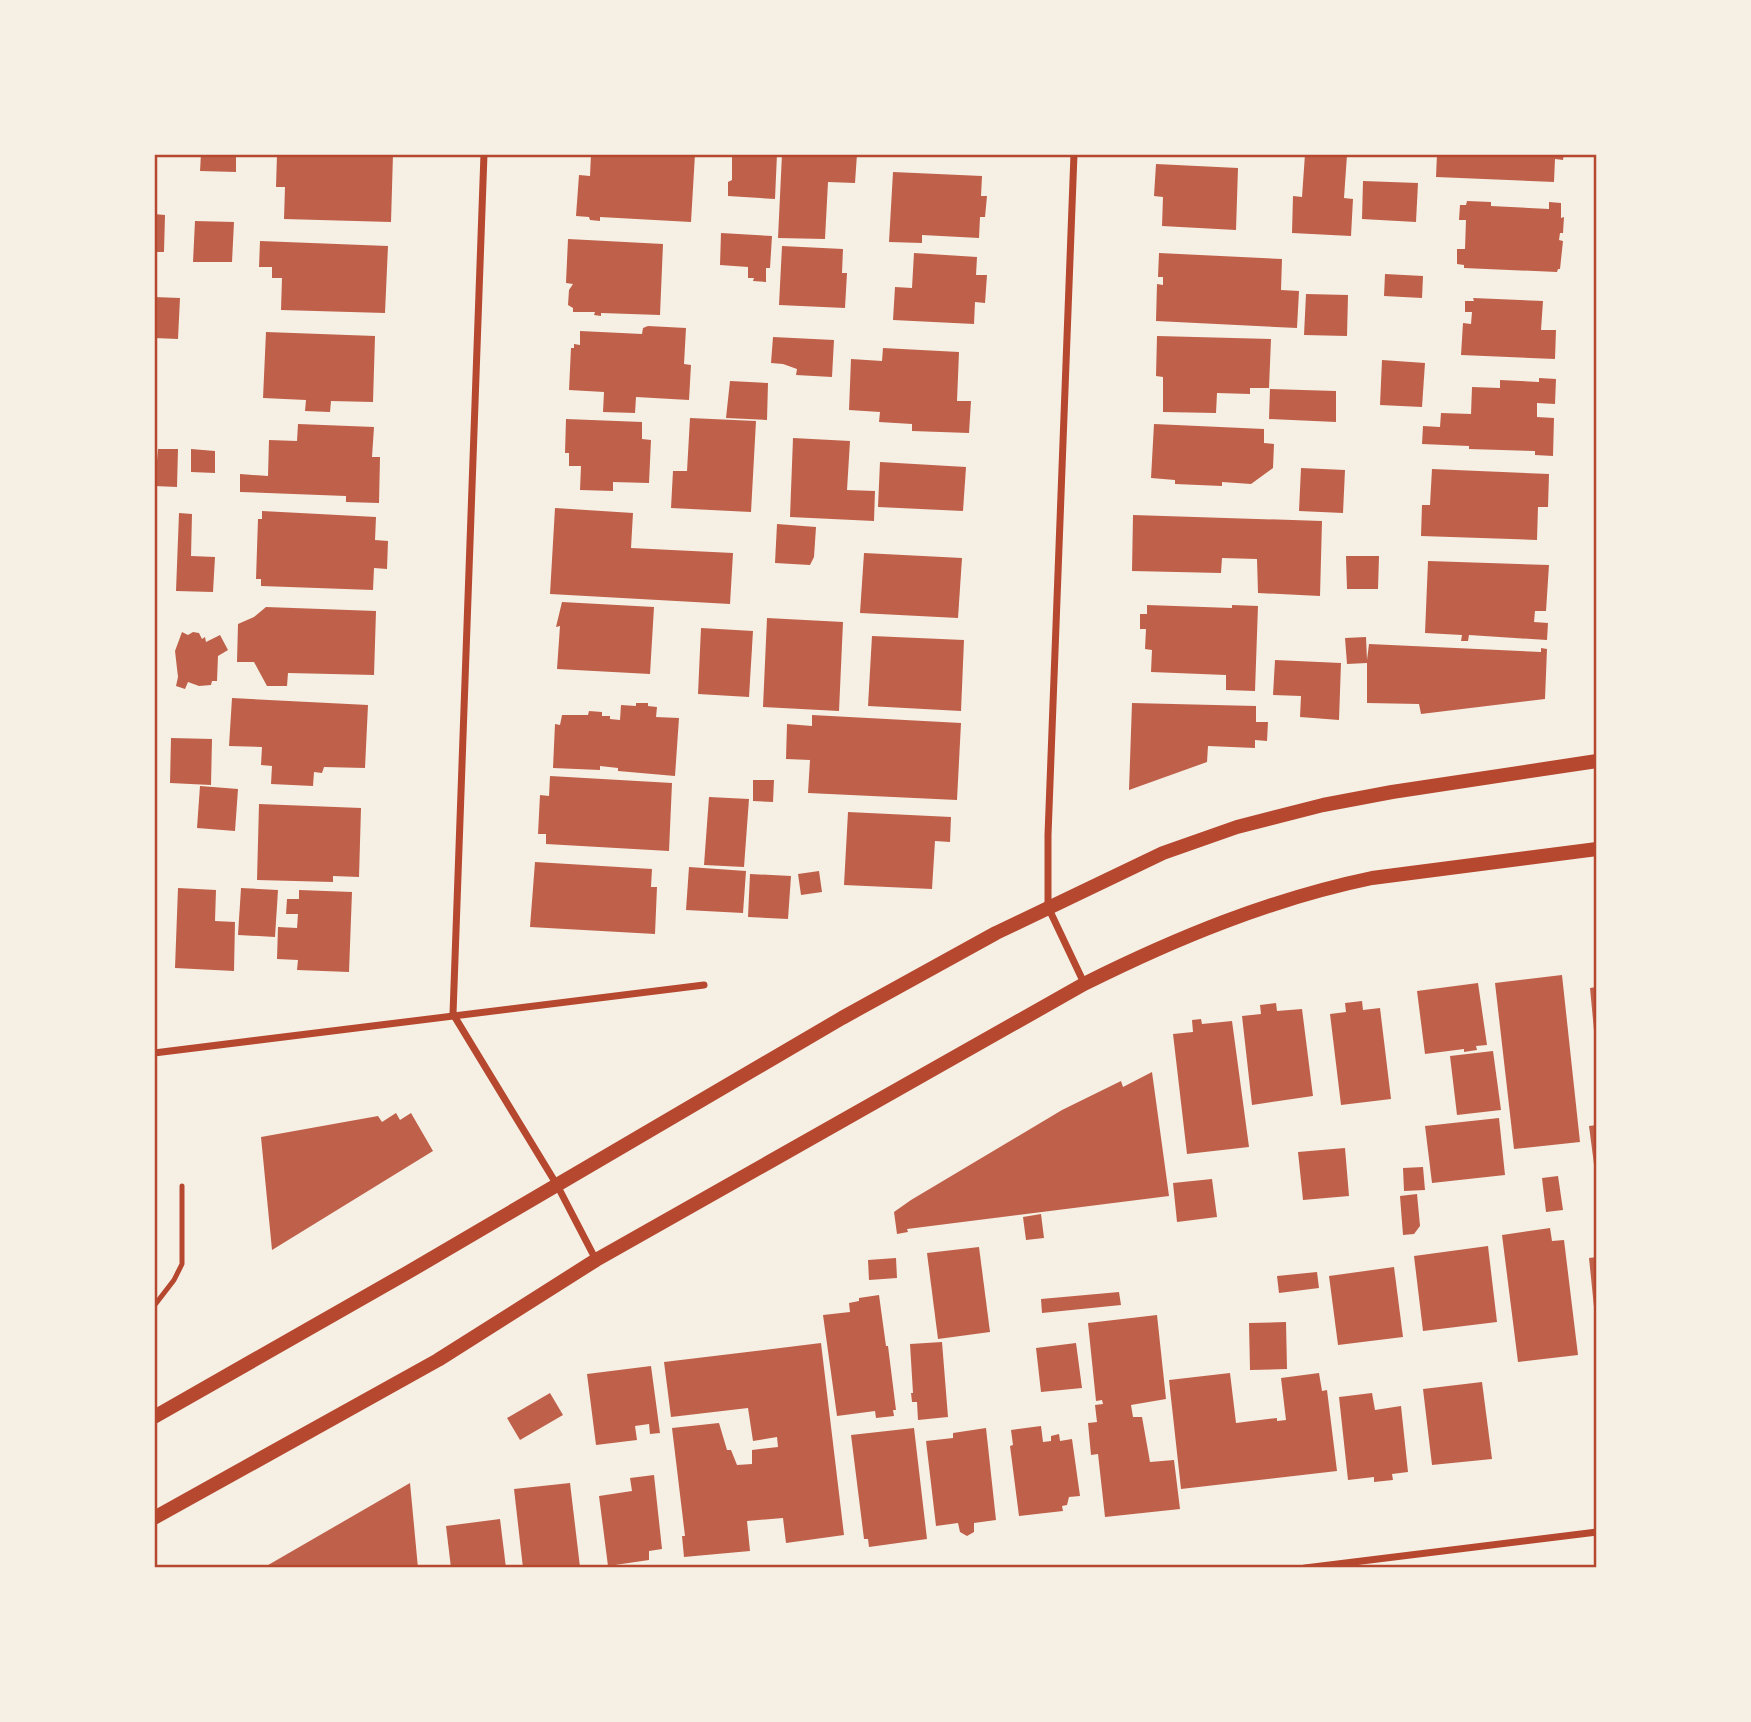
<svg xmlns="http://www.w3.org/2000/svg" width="1751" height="1722" font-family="Raleway,sans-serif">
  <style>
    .building { fill: #bf614a }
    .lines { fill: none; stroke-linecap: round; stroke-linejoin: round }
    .service { stroke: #b5482f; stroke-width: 5 }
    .minor { stroke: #b5482f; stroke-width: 7 }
    .secondary { stroke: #b5482f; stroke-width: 14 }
    .neatline { fill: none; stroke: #b5482f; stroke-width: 2.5 }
  </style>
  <rect width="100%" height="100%" fill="#f6efe4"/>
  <g class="building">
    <path d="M201 154H236V172L200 171Z"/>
    <path d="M277 154H393L391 222 284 219 285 187H276Z"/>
    <path d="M591 154H695L691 222 600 217V221L590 220 589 217 576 216 579 175 590 176Z"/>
    <path d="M732 154H777L775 199 728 196V182L732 180Z"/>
    <path d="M782 154H857L855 183 828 182 825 239 778 238Z"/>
    <path d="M1305 154 1347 155 1344 198 1353 199 1351 236 1292 233 1293 196 1302 197Z"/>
    <path d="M1437 154H1564L1563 160 1555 159 1554 182 1436 177Z"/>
    <path d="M1156 164 1238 168 1236 230 1162 226 1163 197 1154 196Z"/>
    <path d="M893 172 982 176 981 196H987L985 217H980L979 238 922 235V243L889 242Z"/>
    <path d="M1363 181 1418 183 1416 222 1362 219Z"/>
    <path d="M1467 201 1491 202V206L1549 209V202L1561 203V218L1564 217 1563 233H1560L1559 240 1563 241 1560 269H1558L1557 272 1464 268V265L1457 264V249H1465L1466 220H1459L1460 205H1466Z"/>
    <path d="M154 214 165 215 164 252H154Z"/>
    <path d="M195 221 234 222 232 262H193Z"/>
    <path d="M721 233 772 236 770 268H766V282L753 281 754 278H748V267L720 265Z"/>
    <path d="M568 239 663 244 660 315 601 313V316L594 315 595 312H573V308L568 305 569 290 573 284 566 283Z"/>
    <path d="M260 241 388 246 385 313 281 310 282 278H272V267H259Z"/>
    <path d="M782 246 843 249 842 273H847L845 308 779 305Z"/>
    <path d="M914 253 977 257 976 275H987L985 303 975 302 974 324 893 320 895 287 912 288Z"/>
    <path d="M1159 253 1282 259 1281 290 1299 291 1297 328 1156 321 1157 284 1163 285V277H1158Z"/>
    <path d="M1385 274 1423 276 1422 298 1384 296Z"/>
    <path d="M1306 294 1348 295 1347 336 1304 335Z"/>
    <path d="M154 297 180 298 178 339 154 338Z"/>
    <path d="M1473 298 1543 301 1541 330H1556L1555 359 1461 355 1463 323 1471 324 1472 312H1465V301H1474Z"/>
    <path d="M648 326 686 328 684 364 691 365 689 400 636 397 635 413 603 412 604 392 569 390 571 348H574V344L580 345V331L642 334 643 328Z"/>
    <path d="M266 332 375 336 373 402 331 401 330 412 305 411 306 400 263 398Z"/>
    <path d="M1157 336 1271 339 1269 388H1250V394L1217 393 1216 413 1163 412V377L1156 376Z"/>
    <path d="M773 337 834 340 832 377 796 375 797 369 783 364 771 363Z"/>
    <path d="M883 348 959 352 957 401H971L969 433 912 431V424L879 422 880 412 849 410 851 359 882 361Z"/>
    <path d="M1382 360 1425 363 1422 407 1380 405Z"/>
    <path d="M1539 378 1556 379 1555 404 1537 403V417L1554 418 1553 456 1535 455V451L1469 449V446L1422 444 1423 426 1440 427 1441 413 1471 414 1472 387 1500 388V380L1539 382Z"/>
    <path d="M730 381 768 383 767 420 726 418Z"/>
    <path d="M1270 389 1336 391V422L1269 419Z"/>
    <path d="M690 418 756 421 751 512 671 508 673 471H687Z"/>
    <path d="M566 419 642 422V439L651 440 649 483 613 482V491L580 490 581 466H569V453H565Z"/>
    <path d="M298 424 374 427 372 457H380L379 503 346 502V496L240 492V474L268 476 269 440 297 441Z"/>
    <path d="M1154 424 1264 429V443L1274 444 1273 468 1251 484 1222 482V486L1175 484V480L1151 478Z"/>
    <path d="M793 438 850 441 847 490 875 491 874 521 790 517Z"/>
    <path d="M158 449H178L177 487 154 486V460L157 461Z"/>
    <path d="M191 449 215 451V473L191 472Z"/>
    <path d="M880 462 966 467 963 511 878 507Z"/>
    <path d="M1301 468 1345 470 1343 513 1299 511Z"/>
    <path d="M1432 469 1549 474 1548 507H1538L1537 540 1421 536 1422 505H1430Z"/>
    <path d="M555 508 633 513 631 548 733 553 730 604 550 594Z"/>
    <path d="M262 511 376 517 375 540 388 541 387 569 374 568 373 590 261 586V579H256L258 519H262Z"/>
    <path d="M179 513 192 514 191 556 215 557 213 592 176 591Z"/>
    <path d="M1133 515 1322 521 1320 596 1258 593 1257 559 1222 558 1221 573 1132 571Z"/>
    <path d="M777 524 816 527 814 557 810 565 775 563Z"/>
    <path d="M864 553 962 558 958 618 860 613Z"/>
    <path d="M1346 556H1379L1378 589H1347Z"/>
    <path d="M1428 561 1549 565 1546 611H1535L1534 622 1548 623 1547 640 1469 635 1468 641H1461L1462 635 1425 633Z"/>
    <path d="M562 602 654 607 650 674 557 669 560 626 556 627Z"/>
    <path d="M1147 605 1232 608V605L1258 606 1255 691 1226 690V675L1151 672 1152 650 1145 649 1146 629H1140V614H1147Z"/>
    <path d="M266 607 376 611 374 675 288 673 287 686H267L254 662H237L238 624 254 617Z"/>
    <path d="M767 618 843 622 839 711 763 707Z"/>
    <path d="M701 628 753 631 749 697 698 694Z"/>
    <path d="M182 632 188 635 193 632 199 633 202 639 205 637 206 642 220 635 228 650 218 656 217 681H212L211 685 199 686 188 682 185 689 176 686 178 677 175 651Z"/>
    <path d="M872 636 964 640 961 711 868 706Z"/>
    <path d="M1366 637 1367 660 1369 644 1541 652V648L1547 649 1545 699 1421 714 1419 704 1367 703V663L1347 664 1345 638Z"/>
    <path d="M1275 660 1341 663 1339 720 1300 717 1301 696 1273 695Z"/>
    <path d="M232 698 368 705 365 768 324 767 322 773 314 772 313 786 271 784 272 766 261 765 262 747 229 746Z"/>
    <path d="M636 703H648V706L657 707 656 717 679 718 675 776 618 771V768L600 766V770L553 768 555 724 560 725 562 715H588L589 711 602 712V716H610V719L620 720 621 705 636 706Z"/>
    <path d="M1132 703 1256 706V722H1268L1267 741 1255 740V748L1208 746 1207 762 1129 790Z"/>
    <path d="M812 715 961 723 957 800 808 793 810 760 786 759 787 724 812 726Z"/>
    <path d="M171 738 212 739 211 785 170 783Z"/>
    <path d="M550 776 672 783 669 851 546 844V834H538L540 795 549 796Z"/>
    <path d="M753 780H774L773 802 753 801Z"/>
    <path d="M200 786 238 789 235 831 197 828Z"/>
    <path d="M709 797 749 799 744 867 704 865Z"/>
    <path d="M259 804 361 808 359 877 333 876V882L257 880Z"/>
    <path d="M848 812 951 817 950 842 935 841 932 889 844 885Z"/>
    <path d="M535 862 652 869 651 887H657L655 934 530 927Z"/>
    <path d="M689 867 746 871 743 913 686 910Z"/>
    <path d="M819 871 822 892 801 895 798 874Z"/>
    <path d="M750 874 791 876 788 919 748 917Z"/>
    <path d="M178 888 216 890 215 921 235 922 234 971 175 968Z"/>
    <path d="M241 888 278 890 275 937 238 935Z"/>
    <path d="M299 890 352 892 349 972 297 970 298 960 277 959 278 927 297 928 298 914H286L287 899H299Z"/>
    <path d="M1562 975 1580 1142 1514 1149 1495 983Z"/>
    <path d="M1478 983 1487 1045 1476 1046 1477 1050 1464 1052V1049L1425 1054 1417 991Z"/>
    <path d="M1597 987V1041H1595L1590 988Z"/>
    <path d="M1362 1001 1363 1010 1380 1008 1391 1099 1341 1105 1330 1014 1346 1012 1345 1003Z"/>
    <path d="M1276 1003 1277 1011 1302 1009 1313 1096 1252 1105 1242 1016 1261 1014 1260 1005Z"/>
    <path d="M1201 1019 1202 1024 1232 1021 1249 1147 1187 1154 1173 1034 1193 1032 1192 1020Z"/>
    <path d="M1493 1051 1501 1110 1457 1115 1450 1056Z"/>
    <path d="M1152 1072 1169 1196 907 1229 908 1232 897 1234 894 1212 911 1200 1062 1110 1121 1081 1123 1087Z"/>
    <path d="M396 1113 400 1120 411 1113 433 1151 272 1250 261 1137 378 1116 382 1122Z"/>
    <path d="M1499 1118 1505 1175 1432 1183 1425 1126Z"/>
    <path d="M1597 1125V1172H1595L1589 1126Z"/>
    <path d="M1345 1148 1349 1196 1303 1200 1298 1152Z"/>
    <path d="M1423 1167 1425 1190 1404 1191 1403 1168Z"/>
    <path d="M1558 1176 1563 1210 1546 1212 1542 1178Z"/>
    <path d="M1212 1179 1217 1217 1177 1222 1173 1183Z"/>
    <path d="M1417 1194 1420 1226 1414 1234 1403 1235 1400 1196Z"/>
    <path d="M1041 1214 1044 1238 1026 1240 1023 1217Z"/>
    <path d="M1550 1228 1552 1241 1564 1240 1578 1355 1518 1362 1502 1235Z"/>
    <path d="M1488 1246 1497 1322 1423 1331 1414 1256Z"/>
    <path d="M979 1247 990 1332 938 1339 927 1253Z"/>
    <path d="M1597 1257V1317H1595L1589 1258Z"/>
    <path d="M896 1258 897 1278 869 1280 868 1260Z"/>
    <path d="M1394 1267 1403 1337 1338 1345 1329 1276Z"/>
    <path d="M1317 1272 1319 1288 1279 1293 1277 1276Z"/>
    <path d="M1119 1292 1121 1305 1042 1313 1041 1299Z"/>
    <path d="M879 1295 886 1346H888L896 1410H893L894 1416 876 1418 875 1411 837 1416 823 1315 850 1312 849 1303 859 1301V1298Z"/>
    <path d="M1157 1315 1166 1399 1131 1405 1133 1417H1142L1150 1462 1174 1460 1180 1509 1105 1517 1098 1454 1091 1455 1088 1423 1097 1422 1095 1405 1103 1404 1102 1400 1096 1401 1088 1323Z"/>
    <path d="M1286 1322 1287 1369 1250 1370 1249 1323Z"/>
    <path d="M942 1342 948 1417 918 1420 917 1402H912L911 1393H913L910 1344Z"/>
    <path d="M821 1343 844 1535 786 1543 783 1518 747 1521 750 1551 684 1557 682 1536H685L672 1428 719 1423 727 1450H731L737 1465 752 1464V1450L778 1447 777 1437 753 1441 748 1408 671 1417 664 1362Z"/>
    <path d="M1076 1343 1082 1388 1041 1392 1036 1348Z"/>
    <path d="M651 1366 660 1433 650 1434 649 1424 635 1426 637 1440 596 1445 587 1374Z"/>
    <path d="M1230 1373 1236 1423 1277 1418V1421L1286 1420 1281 1378 1319 1373 1322 1391 1327 1390 1337 1471 1181 1489 1169 1380Z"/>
    <path d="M1482 1382 1492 1459 1432 1465 1423 1389Z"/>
    <path d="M550 1393 563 1415 520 1440 507 1418Z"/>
    <path d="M1372 1393 1375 1410 1401 1406 1408 1472 1392 1474 1393 1480 1374 1482V1477L1348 1480 1339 1397Z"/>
    <path d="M1041 1426 1043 1442 1051 1441V1436L1059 1434 1060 1441 1072 1439 1080 1496 1069 1497 1067 1505 1062 1506 1063 1511 1019 1516 1010 1446 1013 1445 1011 1430Z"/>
    <path d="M914 1428 927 1539 869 1547 868 1539H864L851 1435Z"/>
    <path d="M986 1428 996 1520 974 1523V1532L967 1536 960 1532 958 1523 936 1526 926 1441 953 1438V1433Z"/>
    <path d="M654 1475 662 1549 649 1551V1560L608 1566 599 1496 632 1491 630 1478Z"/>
    <path d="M410 1483 418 1568H263Z"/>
    <path d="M570 1483 580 1567 523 1568 514 1489Z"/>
    <path d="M500 1519 506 1568H451L446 1526Z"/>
  </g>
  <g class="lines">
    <path class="service" d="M154 1306 174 1280 182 1264V1186"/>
    <g class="minor">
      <path d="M484 154 453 1014 557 1185 596 1260"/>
      <path d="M1074 154 1048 835V907L1084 983"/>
      <path d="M154 1053 704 985"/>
      <path d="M1305 1568 1597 1532"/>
    </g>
    <g class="secondary">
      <path d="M154 1417 405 1274 842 1018 996 933 1163 853 1237 827 1323 805 1392 792 1597 761"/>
      <path d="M154 1518 438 1360 596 1260 1084 984C1176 938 1271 899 1372 878L1597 849"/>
    </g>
  </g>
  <rect width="1751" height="1722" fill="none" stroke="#f6efe4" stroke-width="312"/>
  <rect x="156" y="156" width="1439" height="1410" class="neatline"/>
</svg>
